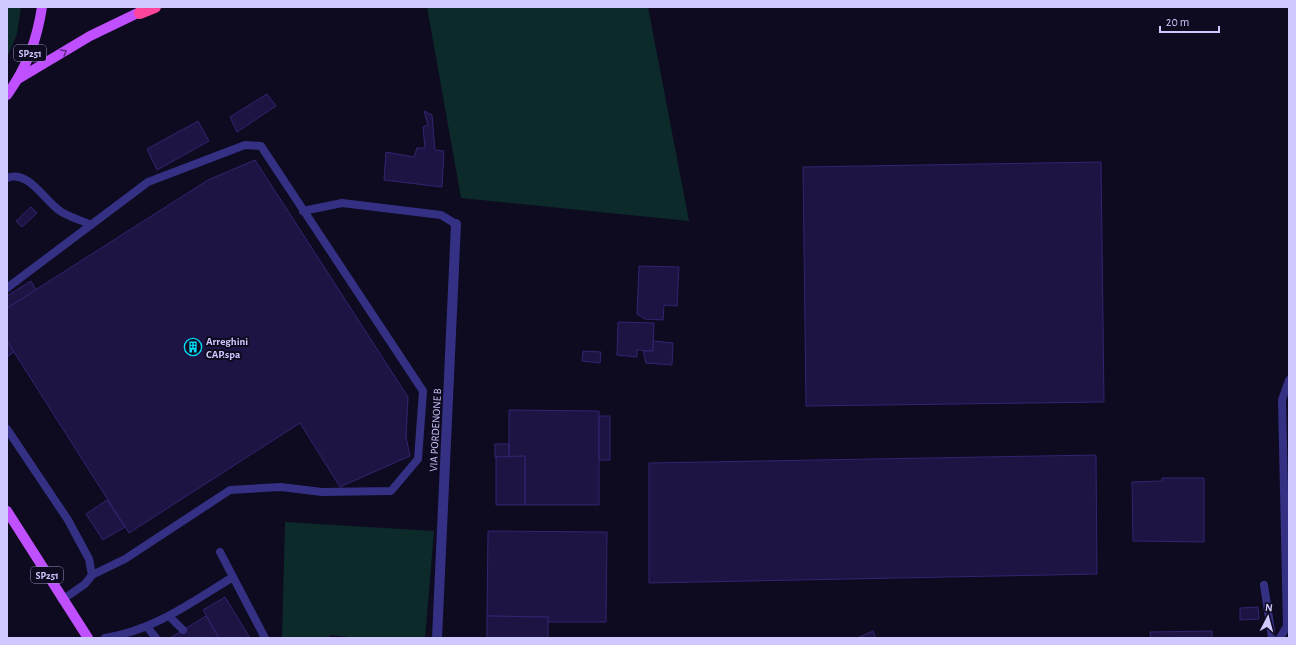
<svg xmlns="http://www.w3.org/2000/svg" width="1296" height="645" font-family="'Alegreya Sans',sans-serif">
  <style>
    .green { fill: #0c2a2a }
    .building { fill: #1e1443; stroke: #342371 }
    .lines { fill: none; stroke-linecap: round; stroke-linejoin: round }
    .service { stroke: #343084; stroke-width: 8 }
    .minor { stroke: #343084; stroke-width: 10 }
    .primary { stroke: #c050ff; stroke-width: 10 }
    .motorway { stroke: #ff449b; stroke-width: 12 }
    .oneway { stroke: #5e2a84 }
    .labels { text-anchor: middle; stroke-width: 4; stroke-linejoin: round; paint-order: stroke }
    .shield { fill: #0e0a20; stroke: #9690bc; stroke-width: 1 }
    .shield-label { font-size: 10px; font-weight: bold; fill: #d0c9ff }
    .poi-label { font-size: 11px; font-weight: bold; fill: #d0c9ff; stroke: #0e0a20; text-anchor: start }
    .street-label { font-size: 11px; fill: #d0c9ff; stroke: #0e0a20 }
  </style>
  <rect width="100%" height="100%" fill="#0e0a20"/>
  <g class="green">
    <path d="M7 7H21L17 34 7 58Z"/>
    <path d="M427 7H648L689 221 461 198Z"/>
    <path d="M285 522 434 531 425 638H359L330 635 329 638H282Z"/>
  </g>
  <g class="building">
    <path d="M267 94 276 106 237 132 230 117Z"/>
    <path d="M424 111 432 115 435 150 444 151 442 187 384 180 386 152 414 157 417 148H425L423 127 428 125Z"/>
    <path d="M198 121 209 141 157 170 147 149Z"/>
    <path d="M255 160 408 397 406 437 410 456 340 487 300 423 129 533 7 341V308L208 180Z"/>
    <path d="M1101 162 1104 402 806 406 803 167Z"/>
    <path d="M31 207 37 213 22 227 16 221Z"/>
    <path d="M639 266 679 267 677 306 664 305 663 320 645 319 637 314Z"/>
    <path d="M31 281 36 290 7 308V296Z"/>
    <path d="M618 322 654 323 653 351 637 350V357L617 355Z"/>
    <path d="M7 341 14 352 7 357Z"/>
    <path d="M653 341 673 343 672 365 646 363 643 351H653Z"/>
    <path d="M583 351 601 352 600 363 582 361Z"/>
    <path d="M509 410 599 411V505H525V456L509 457Z"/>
    <rect x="599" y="416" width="11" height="44"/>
    <rect x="495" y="444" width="14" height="13"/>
    <path d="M1096 455 1097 574 649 583V463Z"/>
    <path d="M525 456V505H496V457Z"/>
    <path d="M1162 478H1204V542L1133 541 1132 482 1162 481Z"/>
    <path d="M107 500 125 527 103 540 86 514Z"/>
    <path d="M488 531 607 532 606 622H548V617L487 616Z"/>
    <path d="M225 597 250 638H219L203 610Z"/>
    <path d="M1258 607 1259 619 1240 620V608Z"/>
    <path d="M206 616 219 638H170L183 630Z"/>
    <path d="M487 616 548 617V638H487Z"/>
    <path d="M873 631 876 638H857Z"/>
    <path d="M1212 631V638H1151L1150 632Z"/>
  </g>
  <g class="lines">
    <g class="service">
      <path d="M7 178C28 169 44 200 60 211 69 217 81 220 91 225"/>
      <path d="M303 211 342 203 441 215 456 224"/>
      <path d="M7 288 148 182 245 145 261 146 423 391 418 459 391 491 322 492 281 487 230 490 125 559 92 575 85 584 62 600"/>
      <path d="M7 429 68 520 89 559 92 575"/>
      <path d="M220 552 265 638"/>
      <path d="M1264 585 1272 638"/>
      <path d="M169 616 183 630"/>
      <path d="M147 627 156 638"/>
      <path d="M105 638C153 631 192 602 233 577"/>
      <path d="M1280 638 1287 626 1282 400 1289 380"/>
    </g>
    <path class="minor" d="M437 638 456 224"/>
    <g class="primary">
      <path d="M18 79 90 36 146 9"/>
      <path d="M7 95C27 67 37 40 42 7"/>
      <path d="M7 511 88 638"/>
    </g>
    <path class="motorway" d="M140 13 155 7"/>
  </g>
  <defs><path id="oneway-chevron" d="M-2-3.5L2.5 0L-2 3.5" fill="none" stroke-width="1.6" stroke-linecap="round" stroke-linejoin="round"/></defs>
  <use class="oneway" href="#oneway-chevron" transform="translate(64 52) rotate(-31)"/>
  <defs>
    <symbol id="building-ring" viewBox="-11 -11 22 22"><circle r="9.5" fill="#0e0a20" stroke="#00d8f4" stroke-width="1.5"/><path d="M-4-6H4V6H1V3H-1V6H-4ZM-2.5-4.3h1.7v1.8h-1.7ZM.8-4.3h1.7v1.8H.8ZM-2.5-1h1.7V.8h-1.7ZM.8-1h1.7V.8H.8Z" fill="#00d8f4"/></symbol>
  </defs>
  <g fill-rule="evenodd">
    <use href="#building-ring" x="183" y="337" width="20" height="20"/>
  </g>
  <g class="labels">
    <g class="shield">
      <rect x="14" y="45" width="32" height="16" rx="3"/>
      <rect x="31" y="567" width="32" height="16" rx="3"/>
    </g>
    <g class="shield-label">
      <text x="30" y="57">SP251</text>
      <text x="47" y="579">SP251</text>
    </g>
    <g class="poi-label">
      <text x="206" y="345">Arreghini<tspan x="206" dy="13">CAP.spa</tspan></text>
    </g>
    <g class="street-label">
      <text transform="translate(435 430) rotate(-87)" y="4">VIA PORDENONE B</text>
    </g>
  </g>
  <rect width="1296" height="645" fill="none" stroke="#d0c9ff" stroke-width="16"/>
  <g transform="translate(1268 617) rotate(6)" stroke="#0e0a20" stroke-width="3" paint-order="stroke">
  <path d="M0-3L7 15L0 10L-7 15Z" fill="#d0c9ff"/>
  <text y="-6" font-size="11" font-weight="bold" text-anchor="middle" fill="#d0c9ff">N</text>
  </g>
  <path d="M1160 26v6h59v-6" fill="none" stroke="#d0c9ff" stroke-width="2"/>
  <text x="1166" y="26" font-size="12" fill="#d0c9ff" stroke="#0e0a20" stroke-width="3" paint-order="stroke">20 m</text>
</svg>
